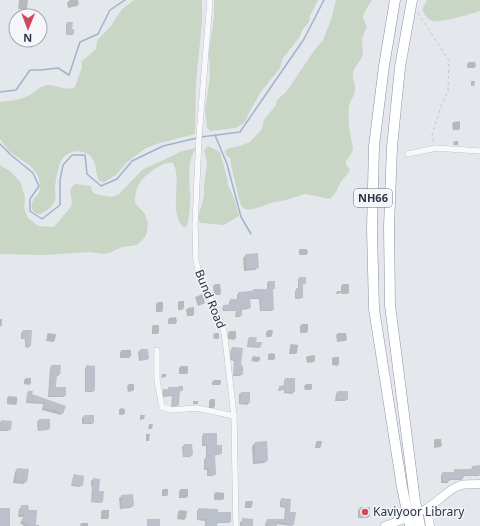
<svg xmlns="http://www.w3.org/2000/svg" width="480" height="526" font-family="'Noto Sans',sans-serif">
  <style>
    .green { fill: #c9d6c5 }
    .shadow { fill: #0003 }
    .lines { fill: none; stroke-linecap: round; stroke-linejoin: round }
    .stream { stroke: #9fb4cc; stroke-width: 1.5 }
    .building { fill: #bbc0ca }
    .street-casing { stroke: #a9aeb7; stroke-width: 6 }
    .secondary-casing { stroke: #a9aeb7; stroke-width: 9 }
    .highway-casing { stroke: #8b94a3; stroke-width: 11 }
    .path { stroke: #c2c5cb; stroke-width: 1; stroke-dasharray: 3 3; stroke-linecap: butt }
    .street { stroke: #f7f8fa; stroke-width: 5.5 }
    .secondary { stroke: #fff; stroke-width: 8 }
    .highway { stroke: #fff; stroke-width: 10 }
    .poi-dot { fill: #d1495b; stroke: #f4f6f9; stroke-width: 1.5 }
    .labels { text-anchor: middle; stroke-width: 3; stroke-linejoin: round; paint-order: stroke }
    .shield { fill: #f4f6f9; stroke: #676e7b; stroke-width: 1 }
    .shield-label { font-size: 11px; font-weight: bold; fill: #2b3445 }
    .street-label { font-size: 12px; fill: #2b3445; stroke: #f4f6f9 }
    .poi-label { font-size: 12px; fill: #2b3445; stroke: #f4f6f9; text-anchor: start }
  </style>
  <rect width="100%" height="100%" fill="#e4e7ec"/>
  <g class="green">
    <path d="M134 0H202V22L196 82 195 134 160 143 146 148 126 163 116 175 104 182 99 181 98 179C96 173 96 166 94 161 88 149 71 148 63 158 58 164 56 179 55 187 55 192 57 198 54 202 52 207 43 215 38 214 31 212 30 204 34 199 35 196 38 195 39 192 41 188 40 184 39 180 36 166 22 161 12 153 7 150 4 144 0 139V102C9 101 20 100 28 96 35 93 39 86 47 85 57 84 65 92 75 87L82 67 81 62 96 49 97 40 111 26 122 9Z"/>
    <path d="M214 0H318L310 16 309 22 303 29 299 38 283 58 280 68 260 93 249 113 245 122 236 128 210 131 207 127 205 111 210 77 209 52 214 17Z"/>
    <path d="M336 0H372L364 13 363 18 367 27 363 36 362 40 363 55C360 62 354 67 353 74 352 80 356 84 355 89 355 96 350 100 349 107 348 115 349 129 351 138 351 141 353 144 353 147 353 152 350 157 346 160V165L350 169C348 175 344 177 341 182 337 188 336 194 330 199L305 194 286 200 270 203 261 207 248 210 243 208 240 203 231 165 230 158 226 155 225 151 229 148 240 146 250 142 262 129 264 120 276 105 277 100 287 91 313 52 323 40 331 20Z"/>
    <path d="M427 0H480V11C471 14 440 23 433 21 428 20 423 14 423 9 423 6 426 3 427 0Z"/>
    <path d="M208 146 220 152 227 178 228 185 235 201 239 216 224 225 202 223H200L198 218 204 196V186L207 163 204 150Z"/>
    <path d="M196 148C187 162 189 177 190 193 191 203 189 214 188 224L184 228C170 214 179 190 176 172 176 169 174 166 173 163 167 162 163 164 158 167 143 177 135 183 135 203L145 214 148 223 147 233 145 237 137 245 122 247 109 253 104 254 89 252 45 255 0 254V165L11 172 21 183 25 198 24 208 28 218 38 226 54 227 70 208 72 203 70 190 75 184 91 186 92 191 95 194 112 197 119 194 142 170 182 151Z"/>
  </g>
  <g class="shadow">
    <path d="M19 0H28L27 8 26 10 18 9Z"/>
    <path d="M70 0H78L79 4 77 6 68 8 67 3Z"/>
    <path d="M67 23H72L71 30 73 34 72 35H66V24Z"/>
    <path d="M469 62H475L476 66 474 68H467V64Z"/>
    <path d="M471 81H475L474 86H471Z"/>
    <path d="M460 121V128L459 130H453L452 123 454 122Z"/>
    <path d="M458 141V145H453L454 141Z"/>
    <path d="M300 249H307L308 253 306 255H299V250Z"/>
    <path d="M246 255 258 267 255 270 244 271 243 258Z"/>
    <path d="M300 278 305 283 302 285V297L300 299H295V291L298 289V279Z"/>
    <path d="M269 282 274 288 272 290 273 310 271 311H260L259 299H249L250 308 248 309 241 310V316L240 317H235L236 311H223L222 308 224 306H229V302L231 300H237V295L239 293 252 291 253 290H267V283Z"/>
    <path d="M215 284H220L221 293 220 295H214L213 286Z"/>
    <path d="M343 284H349V293L347 294H341V292L339 294H336L337 291H341V286Z"/>
    <path d="M203 294 205 303 198 306 195 297Z"/>
    <path d="M180 301H184V308L182 310H178V302Z"/>
    <path d="M158 302H163V310L162 312H156V304Z"/>
    <path d="M194 307V314L193 316H187L186 310 188 308Z"/>
    <path d="M176 317 177 322 175 324H168V320L169 318Z"/>
    <path d="M0 319H2V325L0 327Z"/>
    <path d="M302 324H308V331L306 333H300V326Z"/>
    <path d="M153 325H159V333L157 334H152V327Z"/>
    <path d="M268 330H273L272 336 271 337H266V332Z"/>
    <path d="M23 331 30 346 28 348 25 347V339H21V333Z"/>
    <path d="M230 331H236V338L234 340 228 339V333Z"/>
    <path d="M48 333 56 334 55 340 53 342 46 341 47 335Z"/>
    <path d="M215 333H219V338L218 339H214L213 335Z"/>
    <path d="M338 333H346L347 340 345 341 337 342 336 335Z"/>
    <path d="M249 338 255 343H261L260 347 259 348 247 347 248 339Z"/>
    <path d="M291 344 298 345 297 353 295 354H289L290 346Z"/>
    <path d="M233 348 242 374 240 376H233L234 361 230 360 231 349Z"/>
    <path d="M122 350H131V356L129 358H120V352Z"/>
    <path d="M140 350 148 359 146 360 139 361 138 352Z"/>
    <path d="M270 353 275 354V359L273 360H268V355Z"/>
    <path d="M315 355V361L314 362 307 363 306 357 308 356Z"/>
    <path d="M253 356 260 357V360L258 362 251 361Z"/>
    <path d="M334 357H339V364L337 366 332 365V358Z"/>
    <path d="M52 366 59 375 56 377 55 388 65 396 63 397H48L50 368Z"/>
    <path d="M87 366 94 391 92 392H85V368Z"/>
    <path d="M181 366H188V372L187 374H179V368Z"/>
    <path d="M162 374H166V377L161 378Z"/>
    <path d="M26 378H31V383L29 385 24 384V380Z"/>
    <path d="M286 379H294V392L292 394 284 393V390L278 391 279 387 284 386V380Z"/>
    <path d="M214 380H221V383L220 385H212V382Z"/>
    <path d="M129 384H134V390L133 391 128 392 127 386Z"/>
    <path d="M306 384H312V388L311 390H305L304 386Z"/>
    <path d="M164 390 182 391 179 392 178 405 177 406 171 407 172 396 163 397 162 392Z"/>
    <path d="M28 392 31 394 62 413 61 415 42 410 43 404 26 403 27 394Z"/>
    <path d="M337 392 347 399 345 401H335L336 394Z"/>
    <path d="M241 393 249 403 247 405 239 404V394Z"/>
    <path d="M9 396 17 397V403L15 405 7 404V398Z"/>
    <path d="M211 399H215V407L213 408H209V401Z"/>
    <rect x="193" y="401" width="5" height="3"/>
    <path d="M121 408 125 409V413L123 415H119V410Z"/>
    <path d="M145 415 144 419 140 420V415Z"/>
    <path d="M84 416 93 423 92 424H82V418Z"/>
    <path d="M39 420 49 429 47 430 38 431 37 422Z"/>
    <path d="M2 421 10 430 8 431H0V423Z"/>
    <path d="M149 424H153L152 429H148Z"/>
    <path d="M146 434H150L149 441H146Z"/>
    <path d="M204 434 221 453 219 455H214L215 474 213 476H207V470H204V460L206 458V446H202V436Z"/>
    <path d="M435 439H441L442 446 440 447 434 448V441Z"/>
    <path d="M317 441H322L321 446 320 448H315L316 442Z"/>
    <path d="M255 443 267 461 264 463 253 464 252 446Z"/>
    <path d="M184 445 192 455 190 457H183L182 447Z"/>
    <path d="M480 466 479 476H463L462 480H449L448 483H441V475L443 473H453L455 470H471L472 467Z"/>
    <path d="M17 469 26 482 23 484 13 483 15 472Z"/>
    <path d="M74 475 82 485 80 487 71 486 73 477Z"/>
    <path d="M93 479 102 502 101 503 91 502 92 487 91 486V481Z"/>
    <path d="M164 489H168V495L166 496H162V490Z"/>
    <path d="M181 489H188V496L186 498H179V491Z"/>
    <path d="M216 492 224 493V499L222 500H214V494Z"/>
    <path d="M122 496 133 506 130 508 120 509 119 498Z"/>
    <path d="M282 499 290 500 289 512 293 524 292 526 276 524V526H265L266 521 267 520H284L285 508 280 507V501Z"/>
    <path d="M247 501H253L252 506 251 508H245V502Z"/>
    <path d="M22 506 28 511 35 525H39V526H24L20 523 24 517H18L19 509Z"/>
    <path d="M360 508 369 517 367 518H358V510Z"/>
    <path d="M199 509 217 512 230 522 229 523H217L216 526H205V521L197 520V511Z"/>
    <path d="M103 510H109V517L108 519H101V511Z"/>
    <path d="M180 510 187 511 186 518 184 520 177 519 178 512Z"/>
    <path d="M243 520 252 526H240V522Z"/>
    <path d="M81 523H88V526H80Z"/>
  </g>
  <g class="lines">
    <g class="stream">
      <path d="M0 92 16 90 30 70H41L58 68 69 75 80 42 98 34 110 10 125 0"/>
      <path d="M215 135 227 164 241 217 251 234"/>
      <path d="M201 137 240 132 304 39 324 0"/>
      <path d="M0 144 11 155 33 173 39 186 30 199V211L42 219 60 205V180L63 165 72 155H85L87 174 101 186 117 179 132 161 163 146 197 138"/>
    </g>
  </g>
  <g class="building">
    <path d="M67 22H73L72 29H74V34L67 35Z"/>
    <path d="M258 253 259 268 247 269 245 254Z"/>
    <path d="M299 277H306V284L303 283V298H296V288H299Z"/>
    <path d="M268 281H275V289H273L274 310H261V298H250L251 308H242V316H237V310H224L223 305 231 304 230 299H239L238 292 253 291V289H269Z"/>
    <path d="M23 330H32L31 346H26V338H22Z"/>
    <path d="M249 337H257L256 342H262L261 347 248 346Z"/>
    <path d="M232 347 243 348 241 365 243 366V375L234 374 235 359H232Z"/>
    <path d="M140 349H148L149 359 141 360Z"/>
    <path d="M51 365H61L60 375H57L56 387H66V396H49Z"/>
    <path d="M86 365 95 366V391H86Z"/>
    <path d="M285 378H295V392H285V389L279 390V386L285 385Z"/>
    <path d="M178 386H183V391H180L179 405 172 406 173 395 164 396 163 389H168V387H178Z"/>
    <path d="M28 391H33L32 394 66 406 63 414 56 410 43 408 44 403 27 401Z"/>
    <path d="M337 391H348V400L337 399Z"/>
    <path d="M241 392H250V403H240Z"/>
    <rect x="84" y="415" width="10" height="8"/>
    <path d="M39 419H50V429L39 430Z"/>
    <path d="M1 420 12 421 11 430 0 429Z"/>
    <path d="M203 433H217V445H222V454H215L216 475H209V468H206L205 457H207V444H203Z"/>
    <path d="M267 441 268 461H255V442Z"/>
    <path d="M184 444H192L193 455 184 456Z"/>
    <path d="M480 465V475H464V478L450 479V481H443L442 472H454V469H472V466Z"/>
    <path d="M17 468 29 469 27 482 16 481Z"/>
    <path d="M74 474 84 476 83 486 72 484Z"/>
    <path d="M93 478 100 479 99 491H104L103 502 92 501Z"/>
    <path d="M133 494 134 506 122 507 121 495Z"/>
    <path d="M281 498 291 499 290 512H296L294 525 277 522V526H267V519H285L286 506H281Z"/>
    <path d="M21 505H28L29 510H37L36 526H30L21 520 25 515H20Z"/>
    <rect x="360" y="507" width="10" height="10"/>
    <rect x="0" y="508" width="10" height="18"/>
    <path d="M198 508 218 509V512H231V522H218L217 526H207L206 519H198Z"/>
    <path d="M242 518 253 519V526H242Z"/>
    <rect x="147" y="519" width="13" height="7"/>
  </g>
  <g class="lines">
    <defs>
      <g id="street">
        <path d="M210 0 199 137 195 225 196 261 200 278 207 290 223 328 225 338 234 416 236 526"/>
        <path d="M408 154 436 148 480 151"/>
        <path d="M157 350V380L162 407 172 410 197 408 234 416"/>
      </g>
      <g id="secondary">
        <path d="M427 509 430 526"/>
        <path d="M424 510C437 504 447 489 461 485 467 484 474 484 480 484"/>
        <path d="M385 526 404 519"/>
      </g>
      <g id="highway">
        <path d="M395 0 384 66 374 146 372 229 374 309 402 487 410 526"/>
        <path d="M412 0 400 67 392 147 389 227 390 305 415 501 420 526"/>
      </g>
    </defs>
    <use href="#street" class="street-casing"/>
    <use href="#secondary" class="secondary-casing"/>
    <use href="#highway" class="highway-casing"/>
    <path class="path" d="M418 13 449 61 448 91 441 106 432 135 434 143"/>
    <use href="#street" class="street"/>
    <use href="#secondary" class="secondary"/>
    <use href="#highway" class="highway"/>
  </g>
  <circle class="poi-dot" cx="365" cy="512" r="4"/>
  <g class="labels">
    <rect class="shield" x="354" y="189" width="38" height="18" rx="3"/>
    <g class="shield-label">
      <text x="373" y="202">NH66</text>
    </g>
    <g class="street-label">
      <text transform="translate(210 299) rotate(68)" y="4">Bund Road</text>
    </g>
    <g class="poi-label">
      <text x="373" y="516">Kaviyoor Library</text>
    </g>
  </g>
  <g transform="translate(28 28) rotate(181)"><circle r="19" fill="#f4f6f9" stroke="#a4a8b1"/>
  <path d="M0-3L7 15L0 10L-7 15Z" fill="#d1495b"/>
  <text y="-6" font-size="11" font-weight="bold" text-anchor="middle" fill="#2b3445">N</text>
  </g>
</svg>
